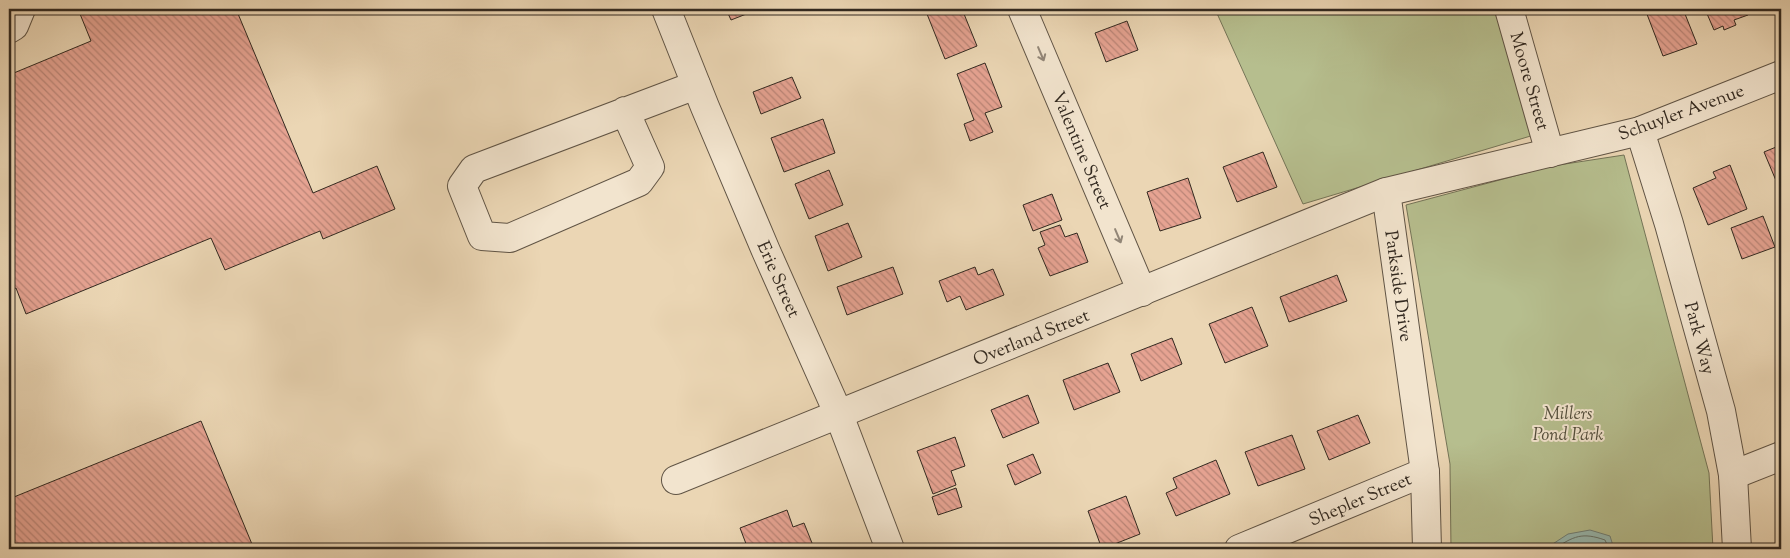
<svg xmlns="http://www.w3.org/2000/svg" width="1790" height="558" font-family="'Sorts Mill Goudy',serif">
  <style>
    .green { fill: #b6be8e; stroke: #747457 }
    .water { fill: #98b9b0; stroke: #6f7f76 }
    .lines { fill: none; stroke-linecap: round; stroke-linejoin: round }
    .shore { stroke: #657168; stroke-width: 1 }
    .building { fill: url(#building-back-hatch); stroke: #322920 }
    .minor-casing { stroke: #605445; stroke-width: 30 }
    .minor { stroke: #f2e4ce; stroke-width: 28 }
    .oneway { stroke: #928677 }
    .labels { text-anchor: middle; stroke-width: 4; stroke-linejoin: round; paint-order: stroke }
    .street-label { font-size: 18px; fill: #322920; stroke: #f2e4ce }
    .park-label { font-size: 18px; font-style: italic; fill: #534e3c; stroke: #f2e4ce }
  </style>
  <defs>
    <pattern id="building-back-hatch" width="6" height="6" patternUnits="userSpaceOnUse" patternTransform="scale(1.25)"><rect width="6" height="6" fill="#e6a392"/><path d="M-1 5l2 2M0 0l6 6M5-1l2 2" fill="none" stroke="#bb8577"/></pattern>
  </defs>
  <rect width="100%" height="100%" fill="#ebd6b4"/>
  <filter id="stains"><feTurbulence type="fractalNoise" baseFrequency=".004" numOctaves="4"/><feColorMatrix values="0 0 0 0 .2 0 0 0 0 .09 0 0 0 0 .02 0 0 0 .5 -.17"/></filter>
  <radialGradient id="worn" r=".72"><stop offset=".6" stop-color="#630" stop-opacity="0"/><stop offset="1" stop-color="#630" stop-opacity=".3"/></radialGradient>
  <g class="green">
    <path d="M1215 9H1496L1534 135 1303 204Z"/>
    <path d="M1624 155 1709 473 1713 549H1451L1450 464 1406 205 1552 166Z"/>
  </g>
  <path class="water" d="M1590 530 1610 536 1614 549H1545L1568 534Z"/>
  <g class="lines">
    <path class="shore" d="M1554 549C1574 536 1582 532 1605 540L1609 549"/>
  </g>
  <g class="building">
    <path d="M78 9H236L313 193 377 166 395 209 323 239 320 231 225 270 211 238 26 314 16 288 9 291V75L91 41Z"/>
    <path d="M726 9H759L731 20Z"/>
    <path d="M925 9H962L977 46 945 59Z"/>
    <path d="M1645 9H1683L1697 44 1663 56Z"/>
    <path d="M1705 9H1746L1748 15 1734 20 1736 25 1724 30 1723 26 1714 30Z"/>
    <path d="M1127 21 1138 50 1106 62 1095 33Z"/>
    <path d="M985 63 1002 107 985 113 993 132 970 141 964 124 974 120 957 74Z"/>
    <path d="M792 77 801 98 761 114 753 92Z"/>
    <path d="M823 119 835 153 784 172 771 138Z"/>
    <path d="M1781 145V181L1777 183 1764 152Z"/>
    <path d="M1263 152 1277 187 1237 202 1223 167Z"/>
    <path d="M1730 165 1747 209 1708 225 1693 188 1716 178 1713 172Z"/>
    <path d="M829 170 843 205 809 219 795 184Z"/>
    <path d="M1188 178 1201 218 1160 231 1147 192Z"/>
    <path d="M1052 194 1062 220 1033 231 1023 205Z"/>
    <path d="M1763 216 1775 247 1742 259 1731 228Z"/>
    <path d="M848 223 862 257 828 271 815 236Z"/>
    <path d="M1060 225 1065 237 1077 233 1088 262 1050 276 1038 248 1045 245 1040 232Z"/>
    <path d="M893 267 903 294 847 315 837 287Z"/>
    <path d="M975 267 978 275 993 269 1004 295 966 310 960 296 947 302 939 281Z"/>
    <path d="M1337 275 1347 301 1289 322 1280 297Z"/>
    <path d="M1252 307 1268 346 1225 363 1209 324Z"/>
    <path d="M1172 338 1182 364 1141 381 1131 354Z"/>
    <path d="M1108 363 1120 392 1074 410 1063 380Z"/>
    <path d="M1028 395 1039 423 1003 438 991 410Z"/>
    <path d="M1358 415 1370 443 1329 460 1317 431Z"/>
    <path d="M201 421 254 549H9V499Z"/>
    <path d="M1292 435 1305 469 1258 486 1245 452Z"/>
    <path d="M955 437 965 466 951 471 956 485 933 494 917 451Z"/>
    <path d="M1033 454 1041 473 1015 485 1007 465Z"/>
    <path d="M1216 460 1230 494 1176 516 1166 493 1177 488 1173 478Z"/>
    <path d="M956 488 962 507 938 515 932 497Z"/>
    <path d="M1126 496 1140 534 1102 549 1088 511Z"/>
    <path d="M787 510 793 527 804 523 814 548 748 549 740 528Z"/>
  </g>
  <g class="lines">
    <defs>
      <g id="minor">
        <path d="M666 9 705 107 766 251 839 415 890 549"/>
        <path d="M1022 9 1142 292"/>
        <path d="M1509 9 1550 153"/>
        <path d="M9 29 14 26 21 9"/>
        <path d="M625 111 650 167 639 182 510 238 482 236 462 186 474 169 696 85"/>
        <path d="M1640 131 1669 224 1721 411 1733 475 1737 549"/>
        <path d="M1386 192 1425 472 1427 549"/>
        <path d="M1733 475 1781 456"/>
        <path d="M676 480 1386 192 1640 131 1781 75"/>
        <path d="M1239 549 1425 472"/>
      </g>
    </defs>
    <use href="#minor" class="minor-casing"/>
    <use href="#minor" class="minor"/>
  </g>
  <defs><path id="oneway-shaft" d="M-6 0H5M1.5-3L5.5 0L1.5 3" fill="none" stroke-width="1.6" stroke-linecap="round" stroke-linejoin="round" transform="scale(1.25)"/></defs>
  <g class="oneway">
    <use href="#oneway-shaft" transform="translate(1041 54) rotate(67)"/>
    <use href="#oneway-shaft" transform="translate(1118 236) rotate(67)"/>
  </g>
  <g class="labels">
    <g class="street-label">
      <text transform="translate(1530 81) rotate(74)" y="6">Moore Street</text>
      <text transform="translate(1681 112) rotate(-20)" y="6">Schuyler Avenue</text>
      <text transform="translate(1082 150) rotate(67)" y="6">Valentine Street</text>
      <text transform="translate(779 279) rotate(66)" y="6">Erie Street</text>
      <text transform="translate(1399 286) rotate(82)" y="6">Parkside Drive</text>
      <text transform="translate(1031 337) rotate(-22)" y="6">Overland Street</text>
      <text transform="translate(1700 338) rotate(75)" y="6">Park Way</text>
      <text transform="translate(1360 499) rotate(-23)" y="6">Shepler Street</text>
    </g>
    <g class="park-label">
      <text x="1568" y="419">Millers<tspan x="1568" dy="21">Pond Park</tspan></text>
    </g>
  </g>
  <rect width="1790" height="558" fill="none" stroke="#ebd6b4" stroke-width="30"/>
  <rect x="10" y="10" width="1770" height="538" fill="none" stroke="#322920" stroke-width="2.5"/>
  <rect x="15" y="15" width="1760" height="528" fill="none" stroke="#322920"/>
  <rect width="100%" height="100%" filter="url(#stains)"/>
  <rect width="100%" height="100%" fill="url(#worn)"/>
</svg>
